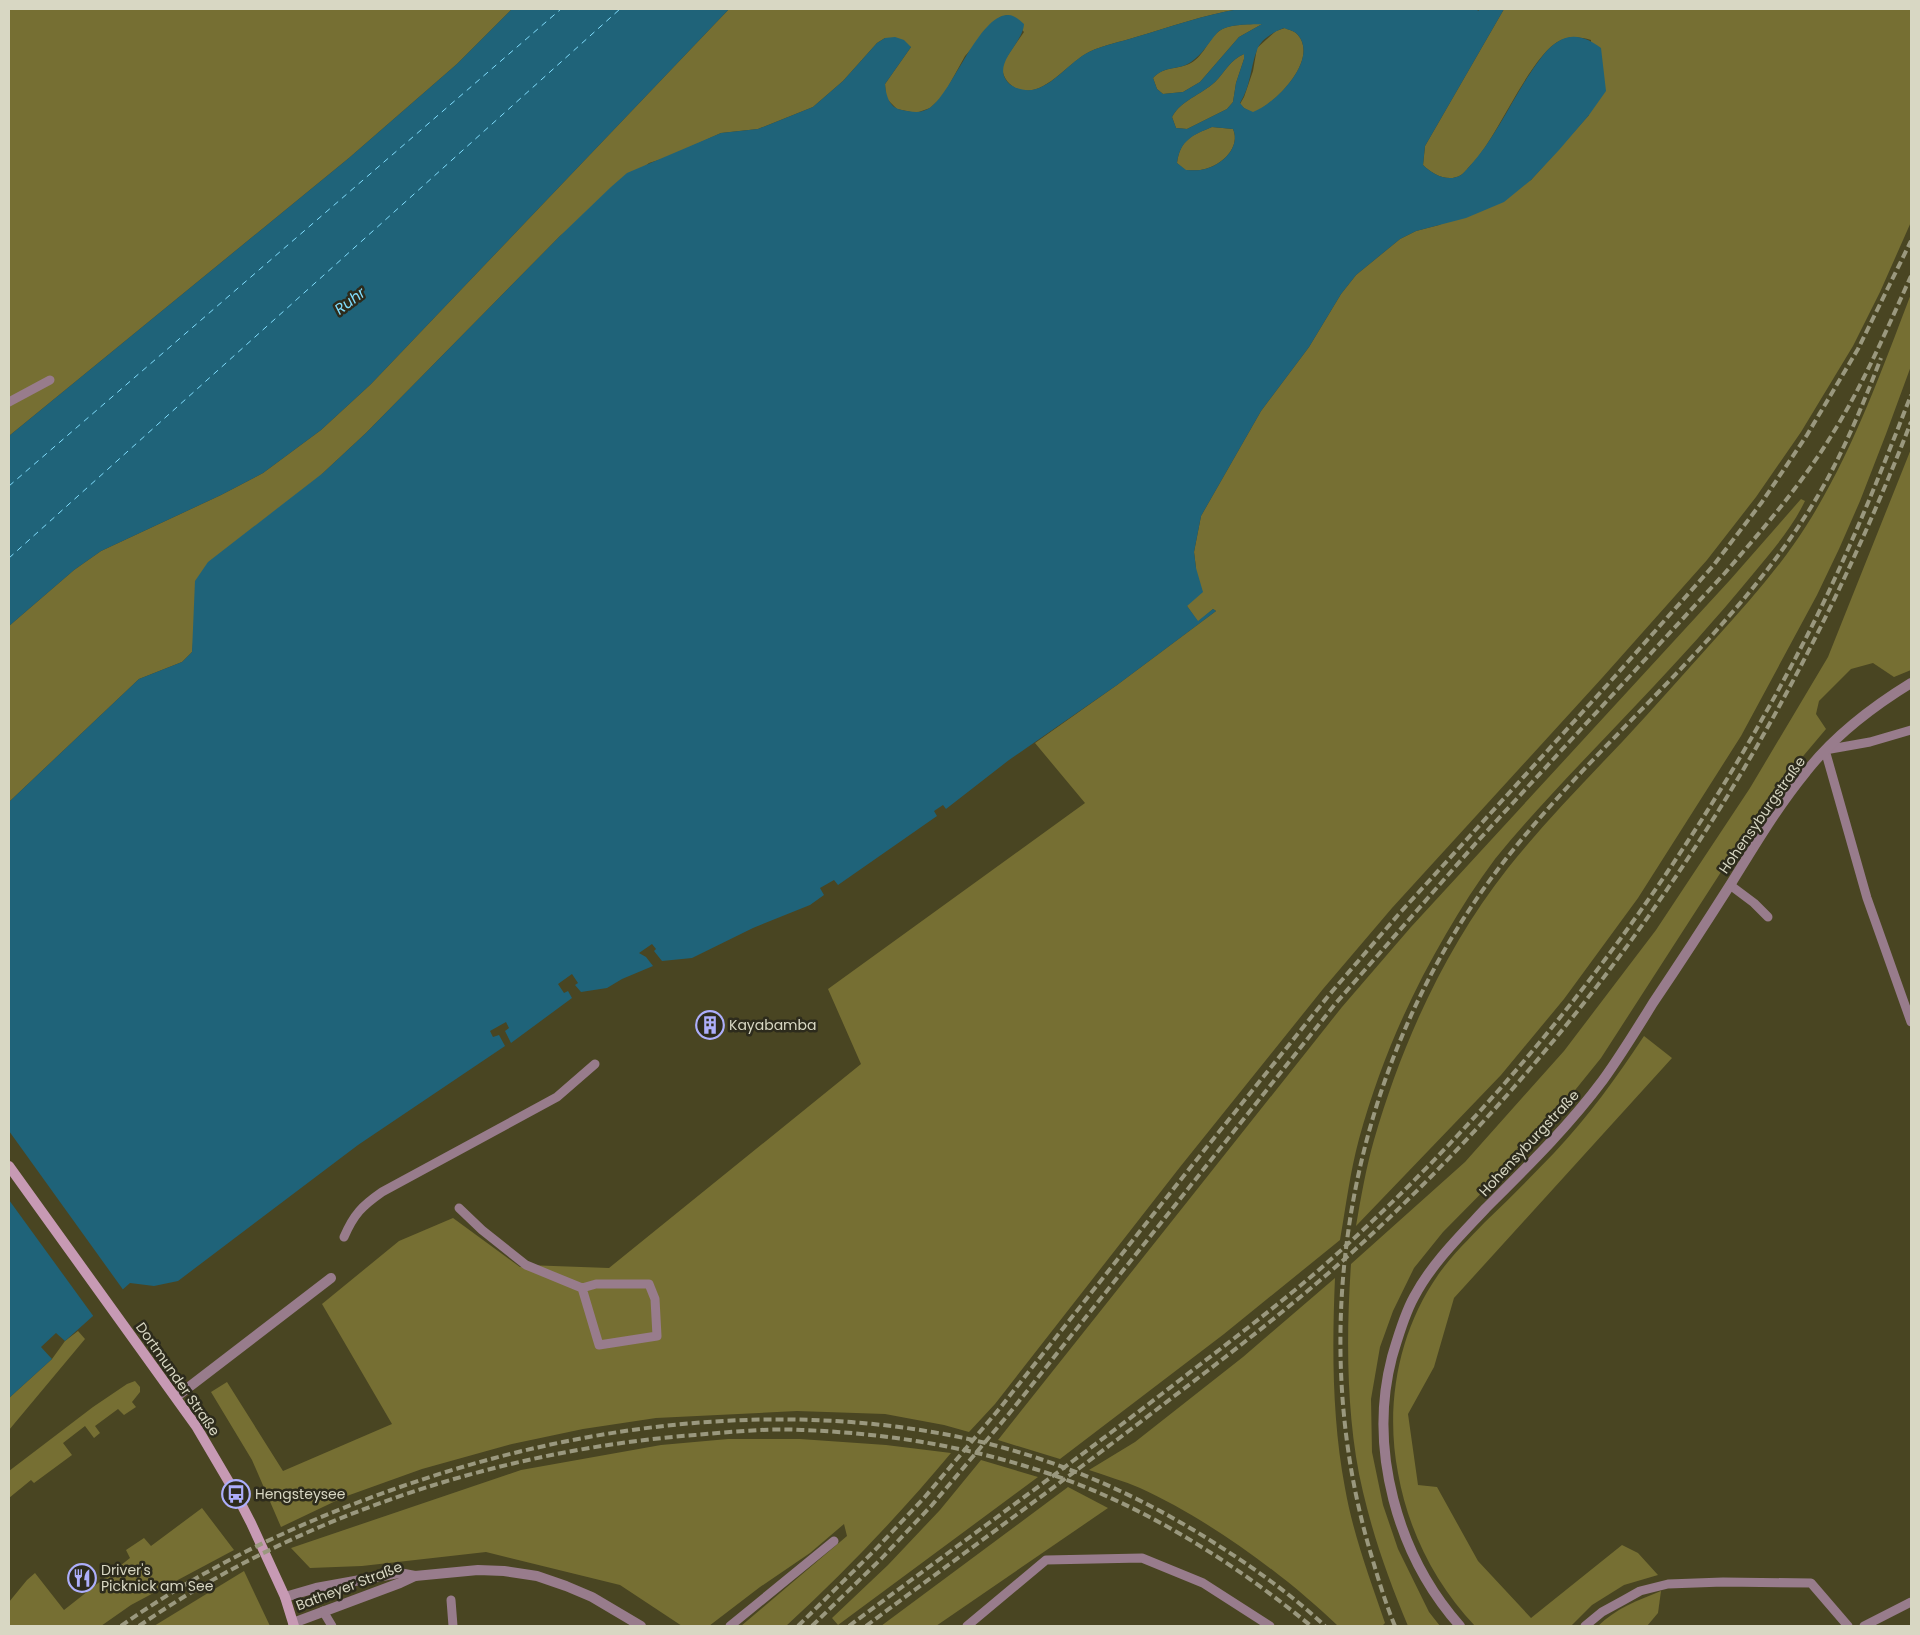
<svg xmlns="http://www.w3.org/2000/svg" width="1920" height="1635" font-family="Poppins,sans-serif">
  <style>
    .green { fill: #766f33 }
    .water { fill: #1f6379; fill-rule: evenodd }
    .pier { fill: #494522 }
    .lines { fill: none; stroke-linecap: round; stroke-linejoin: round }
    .ferry { stroke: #81ddfd; stroke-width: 1; stroke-dasharray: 6 5; stroke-linecap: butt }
    .lane { stroke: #987c8c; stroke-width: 9 }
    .street { stroke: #987c8c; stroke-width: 10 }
    .secondary { stroke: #c79ab4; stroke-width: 10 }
    .rail { stroke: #9a987e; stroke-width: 4; stroke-dasharray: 8 4; stroke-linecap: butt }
    .labels { text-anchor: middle; stroke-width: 5; stroke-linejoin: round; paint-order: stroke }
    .street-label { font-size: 14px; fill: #d8d7c3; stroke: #2d2b1c }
    .poi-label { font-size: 14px; fill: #d8d7c3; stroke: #2d2b1c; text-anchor: start }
    .water-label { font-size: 15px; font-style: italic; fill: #81ddfd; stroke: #2d2b1c }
  </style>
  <rect width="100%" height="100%" fill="#494522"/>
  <g class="green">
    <path d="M9 9H512L457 64 349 158 9 436Z"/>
    <path d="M729 9H1239C1204 15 1170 27 1136 37 1121 42 1103 45 1089 52 1069 62 1045 96 1021 90 1010 88 1000 75 1003 65 1006 56 1018 41 1024 32L1008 15 1000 17 965 56 943 96 930 108 916 113 897 109 886 98 885 84 911 47 885 38 877 43 843 81 813 107 758 129 721 133 668 157 649 163 560 236 366 433 323 473 193 643 192 652 182 662 139 679 9 802V626L74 570 101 551 221 495 263 473 321 430 371 384Z"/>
    <path d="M1504 9H1911V222L1880 292 1853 346 1801 432 1756 497 1707 560 1602 678 1392 908 1323 989 1180 1167 995 1404 969 1432 944 1425 885 1414 797 1411 656 1418 583 1429 512 1444 422 1469 344 1497 281 1527 252 1460 211 1392 227 1382 283 1471 392 1424 322 1304 399 1241 453 1218 520 1267 526 1265 609 1268 861 1064 828 989 1085 803 1035 743 1117 685 1216 611 1213 609 1198 622 1187 606 1196 568 1194 552 1201 516 1261 411 1309 347 1341 294 1356 275 1400 239 1416 231 1439 225 1531 180 1589 115 1591 40C1580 37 1572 36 1561 40 1531 53 1498 137 1472 164 1468 167 1465 173 1461 175 1448 183 1432 174 1423 165L1425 146Z"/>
    <path d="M1264 23 1239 37 1200 82 1183 92 1163 94 1157 89 1153 78C1164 66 1175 70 1189 64 1203 58 1207 41 1218 32 1228 23 1251 25 1264 23Z"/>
    <path d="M1285 28C1289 30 1295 31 1298 35 1319 60 1275 104 1253 113L1244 108 1240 104 1244 97 1253 71 1257 48 1276 31Z"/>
    <path d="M1244 54V59L1236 83 1233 102 1227 109 1187 129 1176 128 1172 117C1181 100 1201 95 1215 82 1225 72 1230 60 1244 54Z"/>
    <path d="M1212 127 1233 129C1241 147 1222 165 1205 169 1199 171 1192 170 1185 170L1177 163C1180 140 1192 135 1212 127Z"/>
    <path d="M1911 294V366L1886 434 1860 501 1839 549 1817 595 1741 736 1638 898 1564 999 1501 1075 1356 1226C1361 1197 1366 1168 1374 1140 1402 1043 1445 948 1508 868 1544 823 1584 782 1623 741 1655 707 1685 672 1716 638 1743 608 1771 577 1794 544 1847 468 1878 380 1911 294Z"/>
    <path d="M1911 449V670L1894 677 1873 663 1851 669 1819 701 1816 714 1826 729 1772 793 1601 1058 1559 1110 1518 1156 1443 1232 1414 1268 1393 1311 1380 1347 1371 1399 1372 1452 1383 1505 1398 1549 1429 1612 1440 1626H1408C1390 1583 1374 1539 1363 1492 1346 1421 1346 1337 1351 1264L1465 1162 1564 1051 1656 930 1750 788 1828 657Z"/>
    <path d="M1801 499 1805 501C1792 528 1772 551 1753 574 1716 619 1677 662 1637 704 1589 755 1539 805 1495 859 1477 883 1461 908 1446 934 1408 999 1379 1066 1359 1139 1350 1172 1346 1206 1340 1240L1224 1334 1060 1459 998 1440 1342 1007 1411 927 1730 580Z"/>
    <path d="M1644 1036 1672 1058 1454 1298 1434 1367 1408 1414 1418 1485 1437 1487 1478 1561 1531 1618 1622 1545 1638 1553 1658 1575 1624 1585 1592 1605 1571 1626H1475C1435 1584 1408 1530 1398 1473 1385 1406 1398 1332 1438 1275 1451 1256 1469 1239 1485 1222 1509 1199 1532 1176 1554 1153 1588 1117 1617 1077 1644 1036Z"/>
    <path d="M1335 1278C1332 1347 1332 1419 1345 1488 1353 1534 1370 1579 1385 1623L1382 1626H1338C1285 1575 1208 1519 1140 1488 1124 1481 1106 1476 1089 1470L1135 1442 1243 1357Z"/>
    <path d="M78 1331 85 1339 9 1430V1398L52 1359 65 1341Z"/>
    <path d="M135 1381 140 1387V1392L132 1402 136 1407 124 1415 118 1409 95 1426 100 1433 94 1438 85 1426 63 1443 72 1455 34 1483 31 1480 9 1498V1471L93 1407 127 1384Z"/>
    <path d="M728 1439H800L886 1445 951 1453C900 1514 845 1572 786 1626H741L847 1536 844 1524 810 1553 760 1587 709 1626H682L620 1585 486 1552 362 1566 310 1568 291 1548 521 1470 661 1445Z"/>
    <path d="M981 1460 1038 1477 838 1625 832 1618 888 1565 940 1510Z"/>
    <path d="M1068 1487 1108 1508 936 1626H881Z"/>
    <path d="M202 1508 234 1550 131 1605 101 1626H9V1602L27 1580 35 1573 64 1610 130 1558 126 1550 144 1538 151 1546Z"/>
    <path d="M244 1571 270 1626H154Z"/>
    <path d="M1661 1591 1658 1613 1647 1626H1598C1615 1609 1638 1600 1661 1591Z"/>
  </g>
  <g class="water">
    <path d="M512 9H729L371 384 321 430 263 473 221 495 101 551 74 570 9 626V436L349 158 457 64Z"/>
    <path d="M1239 9H1477L1478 11 1480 9H1504L1425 146 1423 165C1432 174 1448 183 1461 175 1463 174 1466 170 1469 167 1493 141 1508 108 1527 78 1536 65 1545 49 1559 41 1574 32 1589 39 1601 48L1606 91 1589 115 1559 150 1531 180 1504 202 1466 218 1416 231 1400 239 1356 275 1341 294 1309 347 1261 411 1201 516 1194 552 1196 568 1203 592 1187 606 1198 621 1213 609 1216 611 1117 685 1009 760 946 809 943 805 934 811 937 816 838 885 834 880 820 888 824 895 810 905 753 928 692 958 662 961 654 951 656 949 652 944 639 953 646 957 653 966 622 979 607 988 581 992 575 985 578 983 572 974 558 984 564 993 568 991 572 998 511 1043 505 1031 509 1028 506 1022 490 1031 493 1037 499 1035 505 1046 358 1145 178 1281 154 1286 130 1283 65 1341 56 1333 41 1347 52 1359 9 1398V802L139 679 182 662 192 652 195 581 208 562 323 473 366 433 560 236 611 187 627 173 721 133 758 129 813 107 843 81 877 43 885 38 895 37 904 40 911 47 885 84C886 95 889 108 902 110 912 112 922 114 931 107 953 91 979 15 1008 15 1015 15 1019 20 1024 24 1023 42 998 59 1004 76 1008 87 1021 91 1032 90 1054 86 1069 62 1089 52 1103 45 1121 42 1136 37 1170 27 1204 15 1239 9ZM1262 24 1239 37 1200 82 1183 92 1163 94 1157 89 1153 78C1165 65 1178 71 1191 62 1203 54 1208 43 1217 33 1227 23 1249 25 1262 24ZM1284 28C1289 30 1295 31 1298 35 1319 60 1275 104 1253 112L1244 108 1240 103C1251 86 1250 68 1257 50 1260 40 1275 31 1284 28ZM1244 54V59L1236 83 1233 102 1227 109 1187 129 1176 128 1172 117C1181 100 1201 95 1215 82 1225 72 1230 60 1244 54ZM1212 127 1233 129C1241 147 1222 165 1205 169 1199 171 1192 170 1186 170L1177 163C1180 140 1193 135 1212 127Z"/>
  </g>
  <path class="pier" d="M9 1131 124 1291 94 1317 9 1200Z"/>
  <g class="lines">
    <g class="ferry">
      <path d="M9 486 561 9"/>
      <path d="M9 558 620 9"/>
    </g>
    <g class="lane">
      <path d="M9 402 50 380"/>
      <path d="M1911 730 1870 742 1825 750 1867 898 1911 1022"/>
      <path d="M1730 885 1754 903 1768 917"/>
      <path d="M459 1208 482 1230 526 1265 582 1288 599 1345 657 1336 655 1299 649 1284H596L582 1288"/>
      <path d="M344 1237C354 1214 362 1206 382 1192L557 1097 595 1064"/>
      <path d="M451 1600 453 1626"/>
      <path d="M323 1611 332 1626"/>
      <path d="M730 1626 834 1541"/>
      <path d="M967 1626 1046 1560 1142 1558 1203 1583 1270 1626"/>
      <path d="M1585 1626 1602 1612 1624 1600 1640 1591 1668 1584 1723 1582 1811 1583 1848 1626"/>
      <path d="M1864 1626 1911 1602"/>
    </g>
    <g class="street">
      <path d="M176 1397 331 1278"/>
      <path d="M285 1597 316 1588 399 1573 415 1576 478 1570 504 1571 537 1576 566 1586 592 1597 641 1626"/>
      <path d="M293 1623 400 1583 415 1576"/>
      <path d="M1460 1626C1397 1555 1368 1449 1392 1357 1398 1337 1404 1315 1414 1297 1432 1263 1460 1236 1486 1208 1527 1167 1568 1127 1603 1080 1621 1055 1637 1029 1653 1003 1680 963 1706 923 1732 882 1755 845 1778 806 1806 772 1834 736 1872 707 1911 683"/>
    </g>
    <path class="secondary" d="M9 1166 196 1426 236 1494 251 1523 285 1597 294 1626"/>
    <g class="rail">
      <path d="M121 1626C199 1571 285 1529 375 1496 561 1427 768 1397 964 1438 1053 1457 1140 1495 1216 1544 1254 1568 1292 1595 1325 1626"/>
      <path d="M139 1626C300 1515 501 1450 695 1435 730 1432 767 1428 802 1430 884 1433 966 1446 1044 1472 1142 1504 1232 1561 1311 1626"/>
      <path d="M798 1626 874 1551 924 1498 1000 1408 1186 1173 1329 995 1398 915 1609 683 1713 566 1762 502 1807 435 1858 349 1911 241"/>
      <path d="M812 1626 881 1559 932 1505 1008 1415 1336 1003 1476 843 1724 574C1763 529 1802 484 1833 433 1864 383 1887 329 1911 276"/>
      <path d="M849 1626C954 1548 1060 1472 1163 1393 1216 1352 1270 1312 1320 1269 1522 1091 1687 871 1809 632 1848 555 1880 475 1911 395"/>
      <path d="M866 1626C968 1550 1072 1475 1173 1397 1247 1341 1320 1284 1387 1220 1623 994 1793 726 1911 422"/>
      <path d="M1395 1626C1384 1600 1376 1571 1368 1544 1303 1313 1355 1054 1502 864 1596 742 1723 645 1806 515 1838 466 1860 412 1881 358"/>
    </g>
  </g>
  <defs>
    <symbol id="building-ring" viewBox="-11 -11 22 22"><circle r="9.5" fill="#2d2b1c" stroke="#adaefb" stroke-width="1.5"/><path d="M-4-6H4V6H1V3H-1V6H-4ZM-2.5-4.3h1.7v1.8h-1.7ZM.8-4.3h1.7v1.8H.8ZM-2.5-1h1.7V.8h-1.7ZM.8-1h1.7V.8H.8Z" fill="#adaefb"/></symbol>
    <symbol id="bus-ring" viewBox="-11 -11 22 22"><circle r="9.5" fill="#2d2b1c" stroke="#adaefb" stroke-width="1.5"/><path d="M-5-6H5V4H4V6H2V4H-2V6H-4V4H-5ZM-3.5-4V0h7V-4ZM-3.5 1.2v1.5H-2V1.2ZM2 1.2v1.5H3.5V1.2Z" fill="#adaefb"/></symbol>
    <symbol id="restaurant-ring" viewBox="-11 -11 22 22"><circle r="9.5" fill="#2d2b1c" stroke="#adaefb" stroke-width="1.5"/><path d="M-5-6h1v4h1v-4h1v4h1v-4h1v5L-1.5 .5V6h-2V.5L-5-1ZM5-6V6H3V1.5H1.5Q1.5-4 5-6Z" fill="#adaefb"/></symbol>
  </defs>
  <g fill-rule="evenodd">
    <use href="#building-ring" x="694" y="1009" width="32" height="32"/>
    <use href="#bus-ring" x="220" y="1478" width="32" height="32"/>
    <use href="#restaurant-ring" x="66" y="1562" width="32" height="32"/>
  </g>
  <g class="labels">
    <g class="street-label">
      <text transform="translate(1762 815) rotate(-55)" y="5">Hohensyburgstraße</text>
      <text transform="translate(1529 1143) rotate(-47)" y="5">Hohensyburgstraße</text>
      <text transform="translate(178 1379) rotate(55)" y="5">Dortmunder Straße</text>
      <text transform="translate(349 1586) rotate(-21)" y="5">Batheyer Straße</text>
    </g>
    <g class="poi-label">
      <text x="729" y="1030">Kayabamba</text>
      <text x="255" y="1499">Hengsteysee</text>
      <text x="101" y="1575">Driver's<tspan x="101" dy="16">Picknick am See</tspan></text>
    </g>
    <g class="water-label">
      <text transform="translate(350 301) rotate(-37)" y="5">Ruhr</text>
    </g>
  </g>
  <rect width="1920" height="1635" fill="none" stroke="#d8d7c3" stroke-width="20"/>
</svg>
